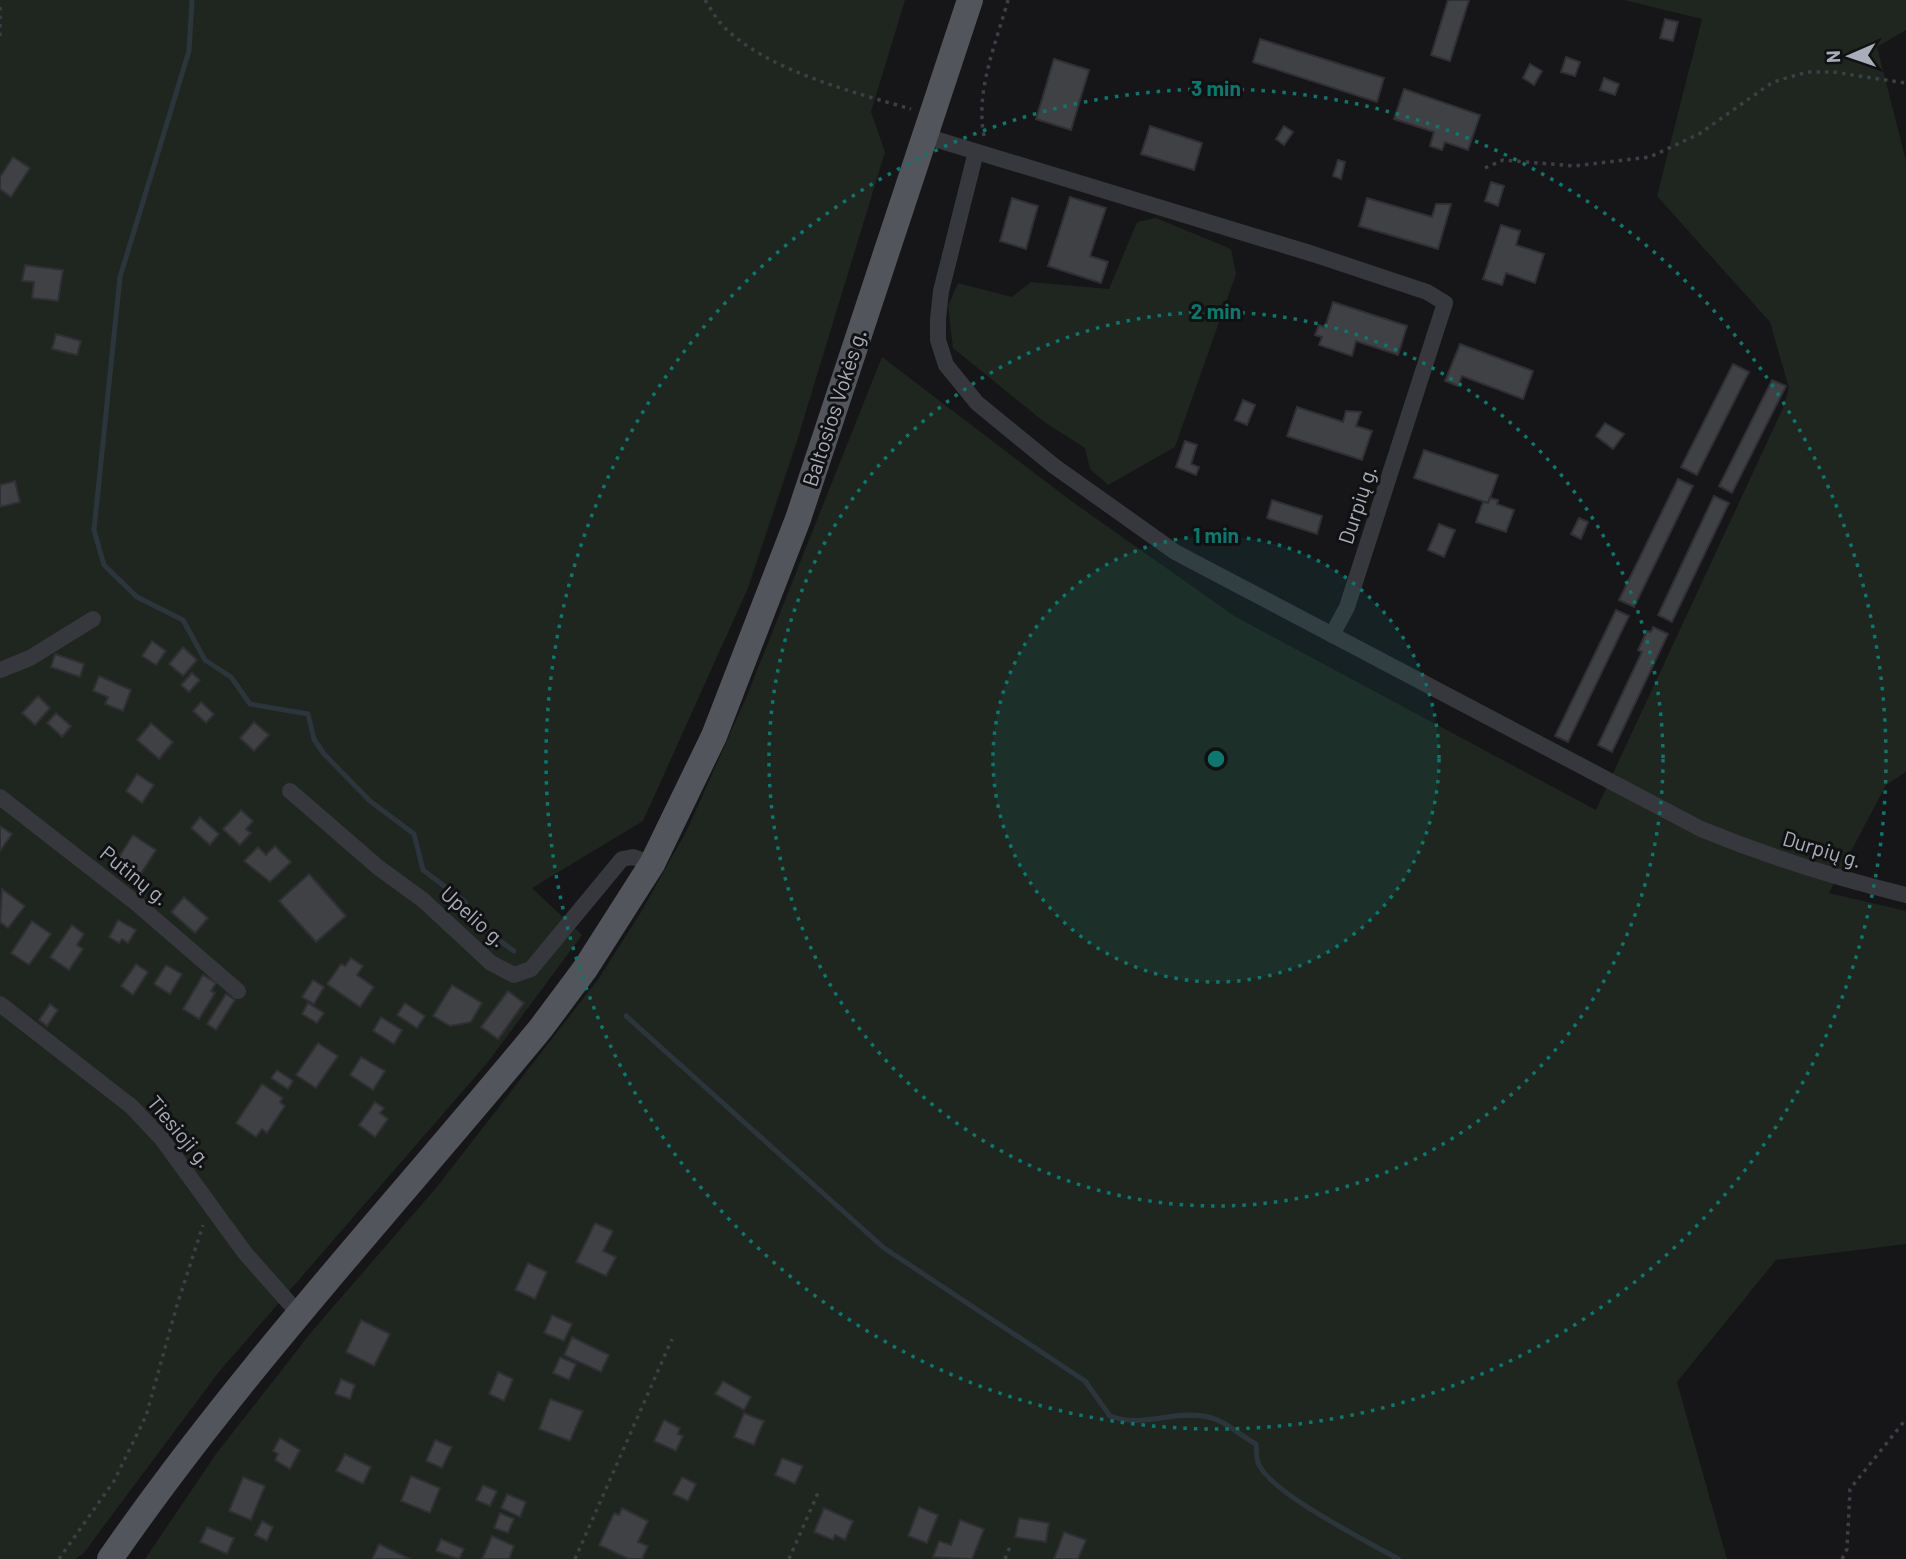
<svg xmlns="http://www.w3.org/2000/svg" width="1906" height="1559" font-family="Barlow,sans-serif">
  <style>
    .green { fill: #1e261f }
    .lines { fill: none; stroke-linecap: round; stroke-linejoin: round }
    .stream { stroke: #2c353c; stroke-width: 5 }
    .building { fill: #404145; stroke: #303034; stroke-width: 2 }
    .path { stroke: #3d3f44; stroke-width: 3.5; stroke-dasharray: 3.5 5; stroke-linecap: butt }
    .minor { stroke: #37383d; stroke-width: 16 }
    .primary { stroke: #53555c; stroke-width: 26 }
    .ring { fill: none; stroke: #0f766e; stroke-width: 3.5; stroke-dasharray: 3.5 7 }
    .labels { text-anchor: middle; stroke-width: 6; stroke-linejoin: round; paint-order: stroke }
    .street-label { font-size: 21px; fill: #a8adb8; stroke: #111113 }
    .centre { fill: #0f766e; stroke: #111113; stroke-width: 3.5 }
    .ring-label { font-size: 21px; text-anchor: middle; font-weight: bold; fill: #0f766e; stroke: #111113; stroke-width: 6; stroke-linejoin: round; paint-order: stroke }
  </style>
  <rect width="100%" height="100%" fill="#161618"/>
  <g class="green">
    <path d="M0 0H905L871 112 885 152 796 444 748 588 643 821 532 888 582 935 488 1062 218 1373 83 1554 75 1559H0Z"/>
    <path d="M1624 0H1906V30L1877 47 1906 161V772L1886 785 1829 893 1906 911V1244L1776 1260 1677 1382 1727 1559H145L216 1454 313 1330 436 1188 599 978 641 912 687 830 746 698 882 357 1074 503 1236 617 1596 810 1783 408 1789 388 1770 322 1657 196 1702 19Z"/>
    <path d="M1156 218 1231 249 1236 274 1175 447 1108 485 1090 469 1085 448 1043 421 953 348 948 306 958 283 1012 297 1031 282 1109 289 1137 222Z"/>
  </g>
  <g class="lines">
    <g class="stream">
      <path d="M192 0 189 51 120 277 94 530 104 565 137 597 183 620 205 660 231 677 250 704 308 714 314 739 324 754 370 801 414 834 423 870 464 901 476 924 514 951"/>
      <path d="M626 1016 884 1248 1085 1381 1110 1416C1142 1428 1171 1411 1203 1416 1225 1419 1237 1434 1256 1444 1257 1451 1256 1460 1259 1465 1274 1495 1367 1541 1398 1559"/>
    </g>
  </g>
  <g class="building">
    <path d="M1448 0H1469L1450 61 1431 55Z"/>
    <path d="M1665 19 1678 22 1673 41 1660 38Z"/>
    <path d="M1260 39 1384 78 1377 102 1253 62Z"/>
    <path d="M1566 57 1580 62 1575 76 1561 72Z"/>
    <path d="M1054 59 1089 70 1071 130 1036 119Z"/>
    <path d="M1530 64 1542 71 1534 85 1523 78Z"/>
    <path d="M1604 78 1619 84 1615 95 1600 90Z"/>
    <path d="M1404 89 1480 115 1468 150 1445 142 1442 150 1430 146 1434 132 1394 119Z"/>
    <path d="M1150 126 1202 143 1194 170 1141 154Z"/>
    <path d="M1284 126 1293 132 1284 145 1276 139Z"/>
    <path d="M13 157 30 168 11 197 0 189V177Z"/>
    <path d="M1338 160 1345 162 1341 179 1333 176Z"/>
    <path d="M1491 182 1504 186 1498 206 1485 201Z"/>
    <path d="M1070 197 1106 208 1090 256 1108 262 1101 283 1048 266Z"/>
    <path d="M1012 198 1038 206 1026 249 1000 241Z"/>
    <path d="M1367 198 1432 217 1436 204H1451L1438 249 1359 226Z"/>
    <path d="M1501 225 1520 231 1516 245 1544 254 1535 283 1506 273 1502 285 1483 279Z"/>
    <path d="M25 265 63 270 58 301 32 298 34 282 22 281Z"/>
    <path d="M1333 302 1407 326 1398 355 1356 341 1352 356 1319 345 1322 337 1315 335 1319 325 1325 327Z"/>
    <path d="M56 334 81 341 77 355 52 349Z"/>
    <path d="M1460 344 1533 371 1523 399 1462 376 1458 386 1445 381Z"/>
    <path d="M1733 364 1749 372 1697 475 1681 467Z"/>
    <path d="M1772 380 1786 386 1732 493 1719 486Z"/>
    <path d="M1243 400 1255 405 1247 425 1235 420Z"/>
    <path d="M1297 407 1343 422 1346 411 1361 412 1356 426 1372 431 1362 460 1287 436Z"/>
    <path d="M1605 423 1624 434 1613 449 1596 436Z"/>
    <path d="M1185 441 1197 445 1191 464 1199 467 1196 475 1176 467Z"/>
    <path d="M1424 450 1498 475 1488 503 1414 478Z"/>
    <path d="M1678 479 1693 486 1634 607 1619 600Z"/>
    <path d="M15 481 20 502 0 507V485Z"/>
    <path d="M1714 496 1729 503 1672 622 1658 615Z"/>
    <path d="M1490 498 1498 500 1497 504 1514 510 1506 532 1476 522 1483 502 1488 503Z"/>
    <path d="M1272 500 1322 516 1317 534 1267 518Z"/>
    <path d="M1579 518 1588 522 1581 539 1571 534Z"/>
    <path d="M1439 524 1455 530 1444 557 1428 550Z"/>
    <path d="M1616 610 1629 616 1568 742 1555 736Z"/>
    <path d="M1653 627 1668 634 1612 752 1598 745 1642 652 1638 650 1647 631 1651 632Z"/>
    <path d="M152 641 166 651 156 665 142 656Z"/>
    <path d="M183 647 197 660 183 676 169 664Z"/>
    <path d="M55 654 84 664 80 677 51 667Z"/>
    <path d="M192 673 200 680 189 692 181 685Z"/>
    <path d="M99 676 131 690 123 711 105 704 108 697 93 691Z"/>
    <path d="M38 696 50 708 35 725 22 713Z"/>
    <path d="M201 702 214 714 206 723 193 711Z"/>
    <path d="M56 713 71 726 62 737 47 723Z"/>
    <path d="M254 722 269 735 254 751 240 738Z"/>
    <path d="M151 723 173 742 159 759 137 740Z"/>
    <path d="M137 774 154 785 142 803 126 791Z"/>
    <path d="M241 810 253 821 246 829 251 833 240 845 223 829Z"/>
    <path d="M200 817 219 834 210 845 191 828Z"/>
    <path d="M0 826 12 834 0 851Z"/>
    <path d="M133 835 156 850 140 875 117 860Z"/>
    <path d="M275 846 291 862 270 882 244 861 258 847 266 855Z"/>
    <path d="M309 874 346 916 316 942 279 901Z"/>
    <path d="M2 889 25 906 8 928 0 922Z"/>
    <path d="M184 897 208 918 195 933 171 912Z"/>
    <path d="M118 920 136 930 128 943 122 939 119 943 109 937Z"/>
    <path d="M32 921 51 934 29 965 11 953Z"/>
    <path d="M72 925 84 934 77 945 83 949 69 970 50 957Z"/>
    <path d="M351 958 363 966 357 975 374 987 360 1007 327 984 341 964 345 966Z"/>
    <path d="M136 964 148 972 133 995 121 986Z"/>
    <path d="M166 965 182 974 170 994 154 984Z"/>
    <path d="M203 975 216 983 211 991 215 993 199 1019 183 1009Z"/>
    <path d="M313 980 324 987 314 1004 302 997Z"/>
    <path d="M452 985 482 1003 471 1022 450 1026 433 1016Z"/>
    <path d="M508 991 524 1003 498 1039 481 1027Z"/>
    <path d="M226 994 235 1000 216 1030 207 1024Z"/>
    <path d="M308 1003 324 1013 317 1023 302 1014Z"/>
    <path d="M405 1003 425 1016 417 1028 397 1015Z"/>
    <path d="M50 1004 58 1010 47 1026 39 1020Z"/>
    <path d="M381 1017 402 1030 394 1044 373 1031Z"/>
    <path d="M318 1043 338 1056 316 1088 296 1075Z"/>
    <path d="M361 1057 385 1071 373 1090 350 1075Z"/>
    <path d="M277 1070 293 1081 288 1089 271 1078Z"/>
    <path d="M262 1084 283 1098 280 1102 285 1106 267 1133 262 1129 256 1137 236 1123Z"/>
    <path d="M375 1102 384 1108 380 1113 388 1119 375 1137 359 1125Z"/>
    <path d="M595 1223 613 1231 603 1251 616 1257 606 1276 576 1262Z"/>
    <path d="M528 1263 547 1272 535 1299 515 1290Z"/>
    <path d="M552 1315 572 1324 564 1341 544 1333Z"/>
    <path d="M361 1320 390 1334 374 1366 346 1352Z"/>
    <path d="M572 1337 609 1355 601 1372 564 1355Z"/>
    <path d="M560 1357 576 1364 569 1380 553 1373Z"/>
    <path d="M498 1372 513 1379 504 1401 489 1394Z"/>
    <path d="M341 1379 355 1385 350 1399 335 1394Z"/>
    <path d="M723 1381 751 1397 744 1410 715 1394Z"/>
    <path d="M550 1399 583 1411 570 1441 539 1429Z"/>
    <path d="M744 1413 764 1421 754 1445 734 1437Z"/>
    <path d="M664 1420 680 1428 678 1434 683 1436 676 1451 654 1441Z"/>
    <path d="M280 1438 300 1450 290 1469 275 1460 278 1454 273 1451Z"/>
    <path d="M435 1440 452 1447 442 1468 426 1461Z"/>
    <path d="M345 1454 371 1467 363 1484 336 1471Z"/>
    <path d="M782 1458 803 1466 795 1484 775 1475Z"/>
    <path d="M411 1476 440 1488 430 1513 401 1501Z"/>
    <path d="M243 1477 265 1486 251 1520 229 1511Z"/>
    <path d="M682 1477 696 1484 688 1501 673 1494Z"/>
    <path d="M483 1485 497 1491 490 1506 476 1500Z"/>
    <path d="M507 1494 526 1502 520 1517 501 1508Z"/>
    <path d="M919 1507 938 1515 927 1543 908 1536Z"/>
    <path d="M622 1508 648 1521 638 1542 648 1546 642 1559H629L599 1545 614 1513 619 1515Z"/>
    <path d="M824 1508 853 1521 845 1540 835 1535 833 1540 814 1532Z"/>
    <path d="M500 1513 514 1519 508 1533 494 1528Z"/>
    <path d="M1019 1518 1049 1523 1046 1542 1015 1537Z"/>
    <path d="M960 1520 984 1529 972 1559 933 1557 939 1541 951 1545Z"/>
    <path d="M262 1521 273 1527 267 1541 255 1535Z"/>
    <path d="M207 1527 234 1538 227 1554 200 1542Z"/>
    <path d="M1064 1532 1086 1540 1078 1559H1054Z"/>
    <path d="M492 1536 514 1546 509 1559H482Z"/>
    <path d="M441 1539 464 1549 459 1559 436 1551Z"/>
    <path d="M379 1544 410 1559H372Z"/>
  </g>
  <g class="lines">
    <g class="path">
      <path d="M705 0C711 9 716 19 724 27 768 71 853 92 911 109"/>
      <path d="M0 7V39"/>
      <path d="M984 136C975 91 996 44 1008 0"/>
      <path d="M1485 168 1503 160 1574 166 1650 157 1699 134 1773 82 1807 72H1833L1906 83"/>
      <path d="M59 1559 114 1481 146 1416 177 1305 203 1225"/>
      <path d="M575 1559 672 1339"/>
      <path d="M789 1559 818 1493"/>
      <path d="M1005 1559 1011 1544"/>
      <path d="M1842 1559 1847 1549 1850 1489 1906 1419"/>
    </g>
    <g class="minor">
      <path d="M925 136 1313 254 1427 292 1445 303 1347 607 1332 635"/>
      <path d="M976 152 941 291 938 319V340L946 365 977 403 1054 466 1175 552 1701 829C1769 857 1836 878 1906 895"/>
      <path d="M0 670 30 658 93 619"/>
      <path d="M290 791 379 868 423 900 491 963 514 975 531 969 622 859 633 857 652 864"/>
      <path d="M0 797 136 903 238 991"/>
      <path d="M0 1004 132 1107 162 1139 245 1253 299 1314"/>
    </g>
    <path class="primary" d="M110 1559C240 1371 396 1204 541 1028L585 969 652 864 714 736 798 519 970 0"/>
  </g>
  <circle cx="1216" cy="759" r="223" fill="#0f766e" fill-opacity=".12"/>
  <g class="ring">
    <circle cx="1216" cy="759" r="223"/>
    <circle cx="1216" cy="759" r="447"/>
    <circle cx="1216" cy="759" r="670"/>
  </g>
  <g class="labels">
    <g class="street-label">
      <text transform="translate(835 408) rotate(-72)" y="7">Baltosios Vokės g.</text>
      <text transform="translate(1358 505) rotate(-72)" y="7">Durpių g.</text>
      <text transform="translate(1822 850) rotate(17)" y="7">Durpių g.</text>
      <text transform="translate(134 876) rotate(39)" y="7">Putinų g.</text>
      <text transform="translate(473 917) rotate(42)" y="7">Upelio g.</text>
      <text transform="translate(179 1132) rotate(50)" y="7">Tiesioji g.</text>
    </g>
  </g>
  <circle cx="1216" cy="759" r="10" class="centre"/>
  <g class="ring-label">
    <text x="1216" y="96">3 min</text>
    <text x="1216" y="319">2 min</text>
    <text x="1216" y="543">1 min</text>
  </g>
  <g transform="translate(1850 56) rotate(268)" stroke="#111113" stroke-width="5" paint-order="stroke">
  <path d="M0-5L12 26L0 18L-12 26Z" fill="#a8adb8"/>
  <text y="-10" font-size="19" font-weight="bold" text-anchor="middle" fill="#a8adb8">N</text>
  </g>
</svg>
